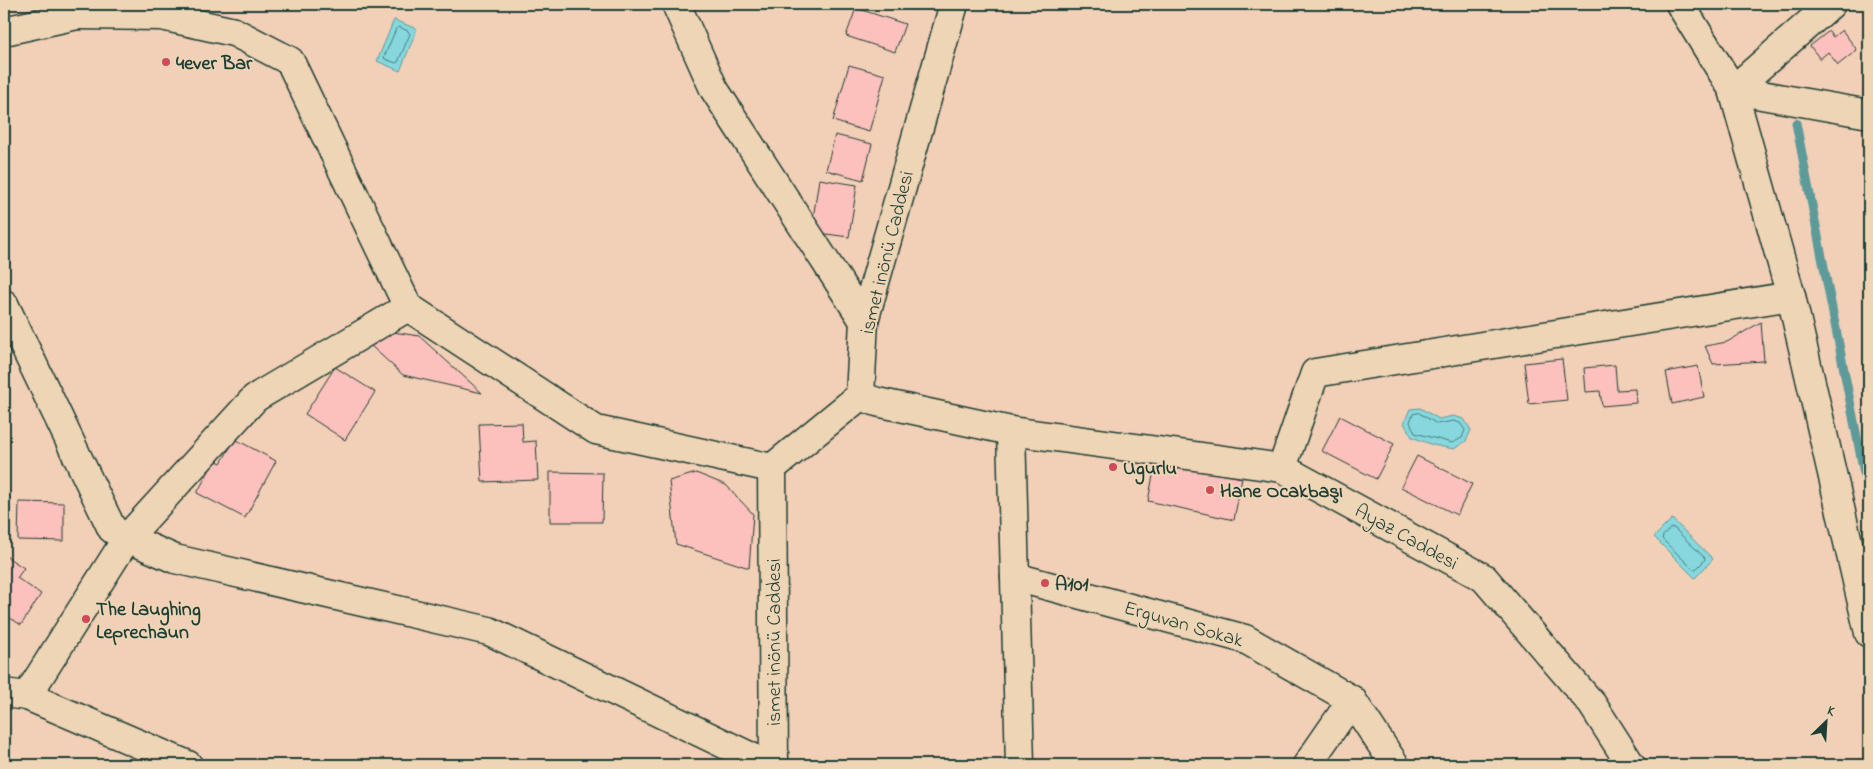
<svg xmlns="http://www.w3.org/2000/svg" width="1873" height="769" font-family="'Indie Flower',sans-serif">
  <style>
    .water { fill: #86d8de; stroke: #5d9a9a }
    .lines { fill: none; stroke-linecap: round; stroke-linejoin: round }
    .shore { stroke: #487b78; stroke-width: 1 }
    .stream { stroke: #5d9a9a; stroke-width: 9 }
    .building { fill: #fcc0bd; stroke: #1f3d34 }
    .street-casing { stroke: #1f3d34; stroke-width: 31 }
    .secondary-casing { stroke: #1f3d34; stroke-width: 31 }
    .street { stroke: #edd5b5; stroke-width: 28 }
    .secondary { stroke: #edd5b5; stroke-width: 28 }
    .poi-dot { fill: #d1495b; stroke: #edd5b5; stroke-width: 2 }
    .labels { text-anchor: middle; stroke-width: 4; stroke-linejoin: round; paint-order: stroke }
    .poi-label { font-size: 20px; font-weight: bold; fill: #1f3d34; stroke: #edd5b5; text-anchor: start }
    .street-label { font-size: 20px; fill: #1f3d34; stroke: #edd5b5 }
  </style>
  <rect width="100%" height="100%" fill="#f2cfb7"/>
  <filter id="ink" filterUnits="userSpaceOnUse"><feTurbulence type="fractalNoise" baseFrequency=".02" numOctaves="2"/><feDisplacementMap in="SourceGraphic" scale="10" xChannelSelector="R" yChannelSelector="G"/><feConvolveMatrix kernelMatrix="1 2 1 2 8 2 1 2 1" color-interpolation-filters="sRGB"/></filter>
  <g filter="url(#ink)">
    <g class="water">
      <path d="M394 20 417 29 400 71 377 61Z"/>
      <path d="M1420 408 1439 419 1453 416 1464 419 1471 430 1466 441 1454 449 1433 445 1412 437 1404 423 1410 409Z"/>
      <path d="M1672 519 1713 559 1695 578 1654 537Z"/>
    </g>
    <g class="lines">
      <g class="shore">
        <path d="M399 27 408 31 410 34 398 62 396 63 385 59 384 57 396 29Z"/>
        <path d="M1419 413 1437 424 1453 421 1460 423 1465 430 1462 438 1452 443 1415 433 1410 422 1413 414Z"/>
        <path d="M1671 528H1674L1705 558 1704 561 1696 569H1693L1662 539 1663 536Z"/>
      </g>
      <path class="stream" d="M1796 123 1869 499"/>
    </g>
    <g class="building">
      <path d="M893 4H913L911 10Z"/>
      <path d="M856 8 905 24 895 52 846 36Z"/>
      <path d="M1842 30 1857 50 1838 65 1828 52 1820 59 1810 46 1829 31 1833 37Z"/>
      <path d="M849 65 885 75 869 132 833 121Z"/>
      <path d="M835 135 872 144 863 180 826 170Z"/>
      <path d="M819 179 857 185 849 237 811 232Z"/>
      <path d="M1761 322 1764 361 1713 364 1705 346 1727 342Z"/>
      <path d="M393 332 419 336 482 393 403 375 370 345Z"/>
      <path d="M1562 359 1567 400 1529 404 1524 363Z"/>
      <path d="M1615 365 1617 390 1635 389 1636 403 1602 406 1600 391 1586 392 1584 368Z"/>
      <path d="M1698 366 1704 397 1672 404 1666 372Z"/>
      <path d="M335 367 375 392 345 440 305 414Z"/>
      <path d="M1340 416 1394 444 1376 479 1322 451Z"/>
      <path d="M522 423 523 442 536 441 538 480 482 482 479 424Z"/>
      <path d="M235 439 276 461 245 518 197 493 215 460 221 463Z"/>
      <path d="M1417 456 1472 484 1457 515 1401 487Z"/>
      <path d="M1156 460 1242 478 1234 520 1148 501Z"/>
      <path d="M550 472 603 473 602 522H550Z"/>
      <path d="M696 473 726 485 753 514 749 568 676 544 669 481Z"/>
      <path d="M19 502 64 503V541L18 540Z"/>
      <path d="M4 555 24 568 17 578 41 594 21 625 4 614Z"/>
    </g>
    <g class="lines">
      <defs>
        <g id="street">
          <path d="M1831 4 1733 90 1869 114"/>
          <path d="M4 304 112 529 127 538 175 559 489 631 768 765"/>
          <path d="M1011 431 1020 765"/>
          <path d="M1282 468 1315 373 1791 296"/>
          <path d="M1015 577 1245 639 1352 700 1395 765"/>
          <path d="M4 693 27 696 188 765"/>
          <path d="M27 696 127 538 255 398 408 307"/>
          <path d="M1307 765 1352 700"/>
        </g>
        <g id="secondary">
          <path d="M676 4 714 89 864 321"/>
          <path d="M1680 4 1733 90 1791 296 1869 633"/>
          <path d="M77 15 162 16 234 32 290 61 408 307 596 430 772 468"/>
          <path d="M4 31 77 15 92 4"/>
          <path d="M860 396 877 402 1011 431 1282 468 1484 578 1592 704 1631 765"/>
          <path d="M772 468 860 396 864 321 954 4"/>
          <path d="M772 468 774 765"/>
        </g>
      </defs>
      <use href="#street" class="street-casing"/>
      <use href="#secondary" class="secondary-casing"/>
      <use href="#street" class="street"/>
      <use href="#secondary" class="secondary"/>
    </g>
  </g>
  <g class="poi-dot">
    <circle cx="166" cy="62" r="5"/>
    <circle cx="1113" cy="467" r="5"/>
    <circle cx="1210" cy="490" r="5"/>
    <circle cx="1045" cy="583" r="5"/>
    <circle cx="86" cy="619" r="5"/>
  </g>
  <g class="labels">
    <g class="poi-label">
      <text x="176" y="69">4ever Bar</text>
      <text x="1123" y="474">Ugurlu</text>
      <text x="1220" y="497">Hane Ocakbaşı</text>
      <text x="1055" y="590">A101</text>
      <text x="96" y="615">The Laughing<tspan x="96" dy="23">Leprechaun</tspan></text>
    </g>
    <g class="street-label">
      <text transform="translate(886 252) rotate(-76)" y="7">ismet inönü Caddesi</text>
      <text transform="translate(1407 536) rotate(29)" y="7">Ayaz Caddesi</text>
      <text transform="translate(1184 623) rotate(16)" y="7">Erguvan Sokak</text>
      <text transform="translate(773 642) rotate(-90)" y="7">ismet inönü Caddesi</text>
    </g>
  </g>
  <rect width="1873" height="769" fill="none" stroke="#edd5b5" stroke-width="20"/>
  <rect x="10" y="10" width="1853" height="749" fill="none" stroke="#1f3d34" stroke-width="2" filter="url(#ink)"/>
  <g transform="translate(1826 722) rotate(25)" stroke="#edd5b5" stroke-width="4" paint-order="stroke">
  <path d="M0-4L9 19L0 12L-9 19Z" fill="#1f3d34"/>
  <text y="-8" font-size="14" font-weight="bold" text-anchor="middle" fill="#1f3d34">K</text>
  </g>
</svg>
